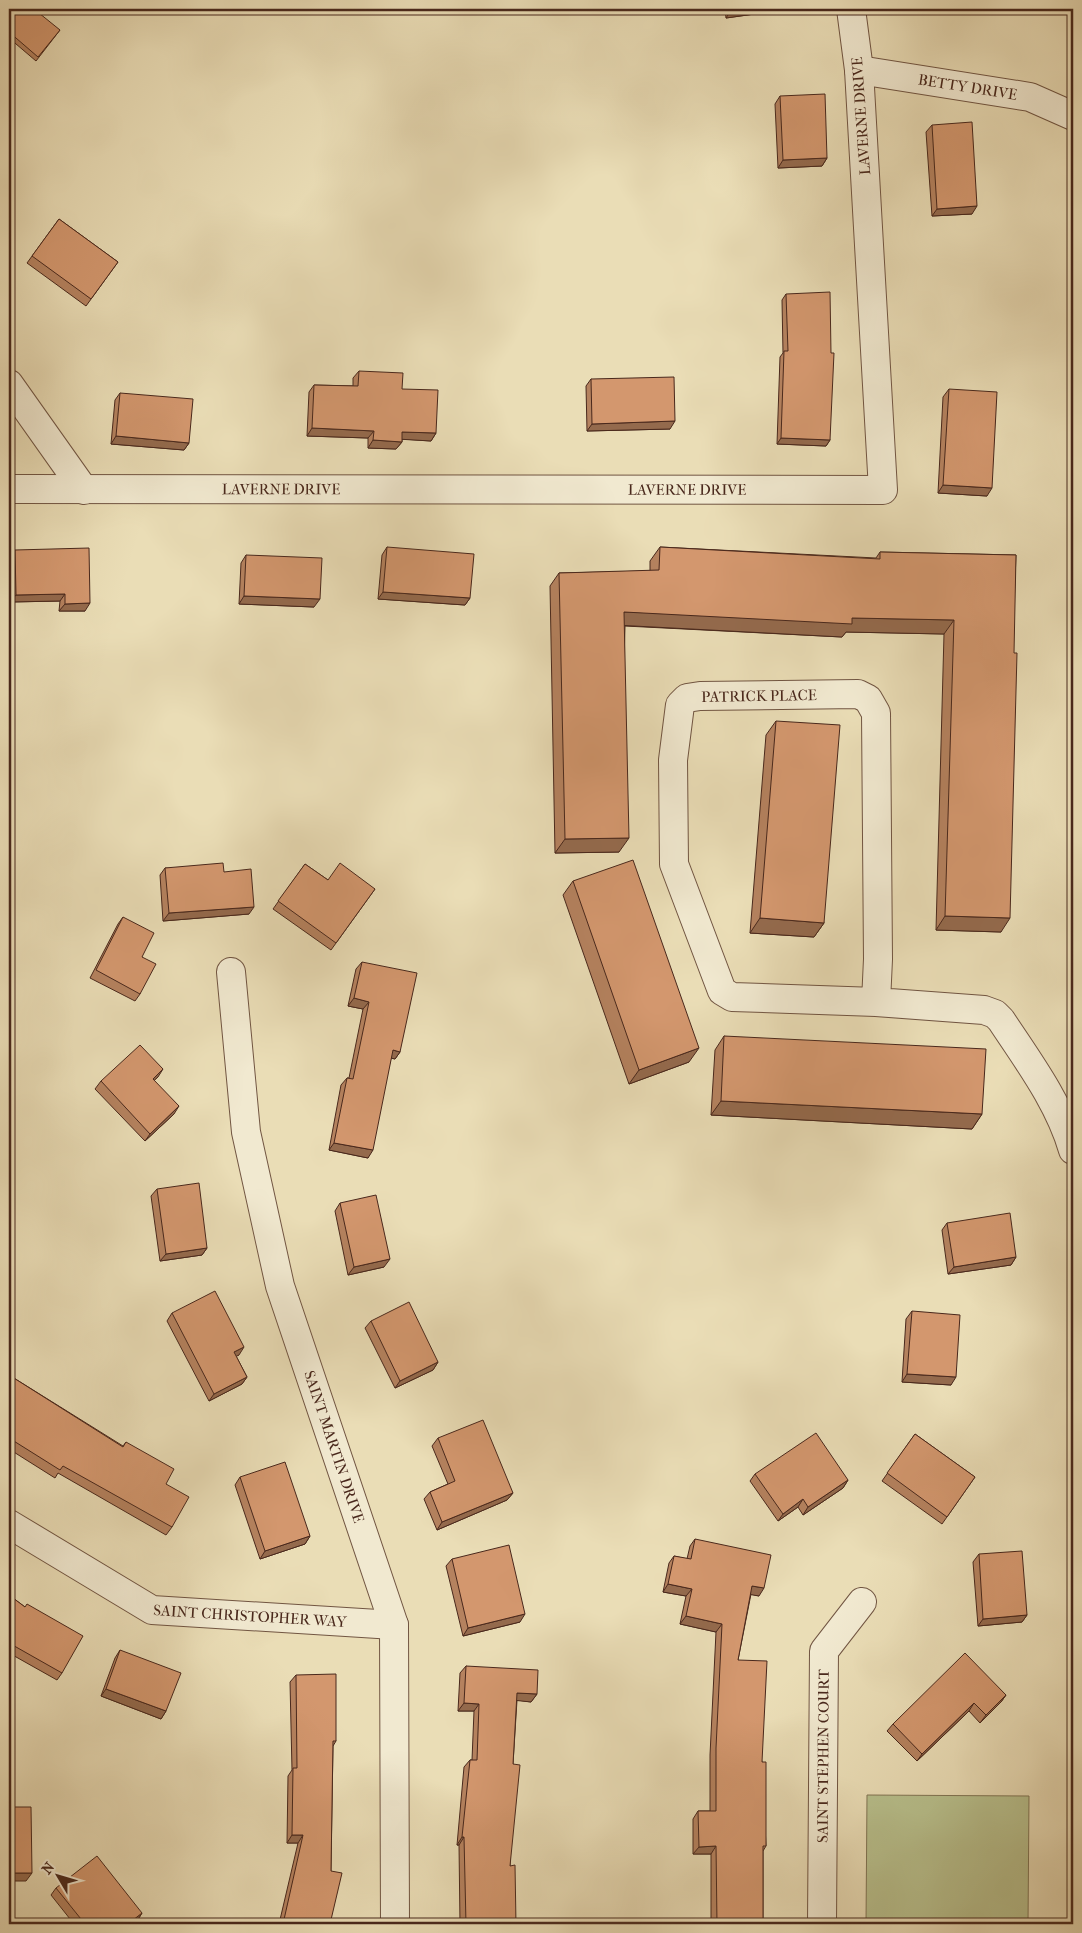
<svg xmlns="http://www.w3.org/2000/svg" width="1082" height="1933" font-family="'IM FELL French Canon',serif">
  <style>
    .green { fill: #b8c08d; stroke: #807454 }
    .lines { fill: none; stroke-linecap: round; stroke-linejoin: round }
    .minor-casing { stroke: #715542; stroke-width: 30 }
    .minor { stroke: #f1e9d0; stroke-width: 28 }
    .wall { fill: #b5825f; stroke: #49281c }
    .shaded-wall { fill: #946a4d; stroke: #49281c }
    .building { fill: #d3976e; stroke: #49281c }
    .labels { text-anchor: middle; stroke-width: 4; stroke-linejoin: round; paint-order: stroke }
    .street-label { font-size: 15px; fill: #49281c; stroke: #f1e9d0 }
  </style>
  <rect width="100%" height="100%" fill="#eaddb6"/>
  <filter id="stains"><feTurbulence type="fractalNoise" baseFrequency=".004" numOctaves="4"/><feColorMatrix values="0 0 0 0 .2 0 0 0 0 .09 0 0 0 0 .02 0 0 0 .5 -.17"/></filter>
  <radialGradient id="worn" r=".72"><stop offset=".6" stop-color="#630" stop-opacity="0"/><stop offset="1" stop-color="#630" stop-opacity=".3"/></radialGradient>
  <path class="green" d="M867 1795 1029 1796 1028 1924H866Z"/>
  <g class="lines">
    <defs>
      <g id="minor">
        <path id="s1" d="M859 70 1030 97 1073 116"/>
        <path d="M9 384 84 490"/>
        <path id="s2" d="M9 489 883 490 859 70 851 9"/>
        <path id="s3" d="M231 972 246 1132 280 1286 394 1625 395 1924"/>
        <path d="M876 1002 878 959 876 713 868 699 858 694 700 696 687 698 680 705 673 760 674 864 722 991 732 997 876 1002 984 1010 995 1014 1001 1020C1028 1061 1059 1102 1073 1150"/>
        <path id="s4" d="M9 1524 152 1610 394 1625"/>
        <path id="s5" d="M822 1924 824 1651 862 1602"/>
      </g>
    </defs>
    <use href="#minor" class="minor-casing"/>
    <use href="#minor" class="minor"/>
  </g>
  <g class="wall">
    <path d="M9 9 60 30 36 61 9 38Z"/>
    <path d="M725 9H790L726 18Z"/>
    <path d="M923 9H954L924 13Z"/>
    <path d="M780 96 827 158 822 166 778 168 775 104Z"/>
    <path d="M932 125 972 214 932 216 926 132Z"/>
    <path d="M59 219 118 262 86 306 27 263Z"/>
    <path d="M786 294 830 440 826 446 777 444 780 357 783 353 782 300Z"/>
    <path d="M359 371 436 433 431 441 402 439V442L396 449 368 448V438L307 436 309 392 314 385 353 386V378Z"/>
    <path d="M591 379 670 429 587 431 586 386Z"/>
    <path d="M949 389 987 496 938 493 943 397Z"/>
    <path d="M120 393 189 443 184 450 111 444 115 400Z"/>
    <path d="M387 547 470 598 465 605 378 599 382 555Z"/>
    <path d="M660 547 876 558 880 552 1016 555 1001 932 936 930 944 634 846 632 842 637 625 626 619 852 555 853 550 586 559 573 650 571V561Z"/>
    <path d="M15 550 85 611H59L60 601 10 602 9 557Z"/>
    <path d="M246 555 314 607 239 604 241 563Z"/>
    <path d="M776 721 824 923 814 937 750 933 766 735Z"/>
    <path d="M305 864 328 880 375 889 331 950 273 909Z"/>
    <path d="M165 868 224 872 249 914 163 921 160 875Z"/>
    <path d="M573 881 689 1062 629 1084 563 895Z"/>
    <path d="M123 917 142 957 140 994 135 1001 90 978 118 924Z"/>
    <path d="M362 962 400 1052 395 1059 391 1058 368 1158 329 1150 341 1085 347 1078H349L363 1009 348 1006 356 969Z"/>
    <path d="M724 1036 982 1114 972 1129 711 1115 715 1050Z"/>
    <path d="M158 1077 154 1080 174 1114 145 1141 95 1089 101 1081Z"/>
    <path d="M157 1189 207 1248 202 1255 160 1261 151 1196Z"/>
    <path d="M340 1203 384 1267 348 1275 335 1211Z"/>
    <path d="M947 1223 1016 1257 1011 1265 948 1274 942 1230Z"/>
    <path d="M912 1311 951 1385 902 1382 906 1319Z"/>
    <path d="M172 1313 239 1355 236 1356 247 1377 242 1384 209 1401 167 1321Z"/>
    <path d="M371 1321 438 1362 433 1370 395 1388 365 1328Z"/>
    <path d="M9 1375 123 1446 126 1442 166 1484 172 1527 166 1535 58 1473 55 1478 9 1449Z"/>
    <path d="M915 1434 975 1477 942 1524 882 1481Z"/>
    <path d="M438 1438 513 1493 507 1500 437 1530 424 1499 430 1492 448 1484 432 1446Z"/>
    <path d="M755 1474 848 1480 843 1488 803 1515 798 1507 778 1521 750 1481Z"/>
    <path d="M240 1477 310 1536 305 1544 260 1559 235 1485Z"/>
    <path d="M695 1539 759 1596 751 1594 738 1660 762 1762 766 1846 763 1851V1924H711V1854H693V1819L698 1811H710V1755L716 1632 680 1624 686 1596 663 1592 669 1563 674 1556 687 1559 690 1546Z"/>
    <path d="M979 1554 1027 1615 1022 1622 978 1626 973 1562Z"/>
    <path d="M452 1559 520 1622 463 1636 446 1566Z"/>
    <path d="M9 1595 25 1607 62 1673 57 1680 9 1653Z"/>
    <path d="M120 1650 166 1711 161 1719 101 1696 115 1658Z"/>
    <path d="M466 1666 537 1694 531 1702 517 1700 513 1764 510 1866 516 1924H460L459 1845H457L464 1767 470 1760H472L474 1711H458L460 1673Z"/>
    <path d="M296 1675 336 1741 333 1746 330 1924H279L298 1843H287L288 1776 292 1770 290 1682Z"/>
    <path d="M1006 1695 1001 1702 980 1723 969 1711 917 1761 887 1731 893 1724Z"/>
    <path d="M56 1888 142 1913 137 1921 133 1924H74L51 1895Z"/>
  </g>
  <g class="shaded-wall">
    <path d="M740 9H790L726 18 731 10Z"/>
    <path d="M927 9H954L924 13Z"/>
    <path d="M827 158 822 166 778 168 783 160Z"/>
    <path d="M977 206 972 214 932 216 937 209Z"/>
    <path d="M675 421 670 429 587 431 592 424Z"/>
    <path d="M312 428 374 431 368 438 307 436Z"/>
    <path d="M402 432 436 433 431 441 397 439Z"/>
    <path d="M116 436 189 443 184 450 111 444Z"/>
    <path d="M781 438 830 440 826 446 777 444Z"/>
    <path d="M373 440 402 442 396 449 368 448Z"/>
    <path d="M943 485 992 488 987 496 938 493Z"/>
    <path d="M383 592 470 598 465 605 378 599Z"/>
    <path d="M65 594 60 601 10 602 16 595Z"/>
    <path d="M244 596 320 599 314 607 239 604Z"/>
    <path d="M90 603 85 611H59L65 604Z"/>
    <path d="M624 612 852 618 954 620 944 634 846 632 842 637 615 625Z"/>
    <path d="M629 838 619 852 555 853 565 839Z"/>
    <path d="M254 907 249 914 163 921 169 913Z"/>
    <path d="M945 916 1010 918 1001 932 936 930Z"/>
    <path d="M760 918 824 923 814 937 750 933Z"/>
    <path d="M354 998 369 1002 363 1009 348 1006Z"/>
    <path d="M699 1048 689 1062 629 1084 639 1070Z"/>
    <path d="M393 1050 400 1052 395 1059 387 1057Z"/>
    <path d="M163 1069 158 1077 148 1086 153 1079Z"/>
    <path d="M721 1101 982 1114 972 1129 711 1115Z"/>
    <path d="M179 1106 174 1114 145 1141 150 1134Z"/>
    <path d="M334 1143 373 1150 368 1158 329 1150Z"/>
    <path d="M207 1248 202 1255 160 1261 166 1254Z"/>
    <path d="M1016 1257 1011 1265 948 1274 954 1267Z"/>
    <path d="M390 1259 384 1267 348 1275 354 1267Z"/>
    <path d="M244 1347 239 1355 229 1360 234 1352Z"/>
    <path d="M438 1362 433 1370 395 1388 400 1381Z"/>
    <path d="M907 1374 956 1377 951 1385 902 1382Z"/>
    <path d="M247 1377 242 1384 209 1401 214 1394Z"/>
    <path d="M848 1480 843 1488 803 1515 808 1507Z"/>
    <path d="M513 1493 507 1500 437 1530 442 1522Z"/>
    <path d="M803 1499 798 1507 778 1521 783 1514Z"/>
    <path d="M310 1536 305 1544 260 1559 265 1551Z"/>
    <path d="M668 1584 692 1589 686 1596 663 1592Z"/>
    <path d="M752 1586 764 1588 759 1596 747 1594Z"/>
    <path d="M525 1614 520 1622 463 1636 468 1628Z"/>
    <path d="M1027 1615 1022 1622 978 1626 983 1619Z"/>
    <path d="M686 1616 722 1624 716 1632 680 1624Z"/>
    <path d="M106 1689 166 1711 161 1719 101 1696Z"/>
    <path d="M517 1693 537 1694 531 1702 512 1700Z"/>
    <path d="M1006 1695 1001 1702 980 1723 986 1715Z"/>
    <path d="M464 1703 479 1704 474 1711H458Z"/>
    <path d="M974 1703 969 1711 917 1761 922 1754Z"/>
    <path d="M292 1835H303L298 1843H287Z"/>
    <path d="M462 1837H464L459 1845H457Z"/>
    <path d="M716 1846 711 1854H693L699 1847Z"/>
    <path d="M9 1873H32L26 1881H9Z"/>
    <path d="M142 1913 137 1921 133 1924H128Z"/>
  </g>
  <g class="building">
    <path d="M9 9H34L60 30 38 57 9 32Z"/>
    <path d="M825 94 827 158 783 160 780 96Z"/>
    <path d="M972 122 977 206 937 209 932 125Z"/>
    <path d="M59 219 118 262 91 299 32 256Z"/>
    <path d="M830 292 831 353H834L830 440 781 438 784 351H788L786 294Z"/>
    <path d="M359 371 403 373 402 389 438 390 436 433 402 432V442L373 440 374 431 312 428 314 385 358 386Z"/>
    <path d="M674 377 675 421 592 424 591 379Z"/>
    <path d="M949 389 997 392 992 488 943 485Z"/>
    <path d="M120 393 193 399 189 443 116 436Z"/>
    <path d="M387 547 474 554 470 598 383 592Z"/>
    <path d="M660 547 880 559V552L1016 555 1014 653H1017L1010 918 945 916 954 620 852 618V624L624 612 629 838 565 839 559 573 659 570Z"/>
    <path d="M89 548 90 603 65 604V594L16 595 15 550Z"/>
    <path d="M246 555 322 558 320 599 244 596Z"/>
    <path d="M776 721 840 725 824 923 760 918Z"/>
    <path d="M633 860 699 1048 639 1070 573 881Z"/>
    <path d="M223 863 224 872 251 869 254 907 169 913 165 868Z"/>
    <path d="M340 863 375 889 336 943 278 901 305 864 328 880Z"/>
    <path d="M123 917 154 933 142 957 156 964 140 994 96 970Z"/>
    <path d="M362 962 417 973 400 1052 393 1050 373 1150 334 1143 347 1078 353 1079 369 1002 354 998Z"/>
    <path d="M724 1036 986 1049 982 1114 721 1101Z"/>
    <path d="M140 1045 163 1069 153 1079 179 1106 150 1134 101 1081Z"/>
    <path d="M199 1183 207 1248 166 1254 157 1189Z"/>
    <path d="M376 1195 390 1259 354 1267 340 1203Z"/>
    <path d="M1010 1213 1016 1257 954 1267 947 1223Z"/>
    <path d="M215 1291 244 1347 234 1352 247 1377 214 1394 172 1313Z"/>
    <path d="M409 1302 438 1362 400 1381 371 1321Z"/>
    <path d="M912 1311 960 1315 956 1377 907 1374Z"/>
    <path d="M9 1375 123 1447 126 1442 174 1469 166 1484 189 1497 172 1527 63 1466 60 1470 9 1438Z"/>
    <path d="M483 1420 513 1493 442 1522 430 1492 455 1481 438 1438Z"/>
    <path d="M816 1433 848 1480 808 1507 803 1499 783 1514 755 1474Z"/>
    <path d="M915 1434 975 1477 947 1517 887 1473Z"/>
    <path d="M285 1462 310 1536 265 1551 240 1477Z"/>
    <path d="M695 1539 771 1555 764 1588 752 1586 738 1660 767 1661 762 1762H766V1846H763V1924H717L716 1846 699 1847 698 1811H716V1748L722 1624 686 1616 692 1589 668 1584 674 1556 691 1559Z"/>
    <path d="M509 1545 525 1614 468 1628 452 1559Z"/>
    <path d="M1022 1551 1027 1615 983 1619 979 1554Z"/>
    <path d="M9 1595 25 1607 27 1604 83 1636 62 1673 9 1643Z"/>
    <path d="M120 1650 181 1673 166 1711 106 1689Z"/>
    <path d="M965 1653 1006 1695 986 1715 974 1703 922 1754 893 1724Z"/>
    <path d="M466 1666 538 1670 537 1694 517 1693 513 1764 520 1765 510 1866 515 1865 516 1924H466L464 1837H462L470 1760H477L479 1704 464 1703Z"/>
    <path d="M336 1674V1741H333L331 1871 342 1873 330 1924H283L303 1835H292L293 1768H297L296 1675Z"/>
    <path d="M9 1807H31L32 1873H9Z"/>
    <path d="M97 1856 142 1913 128 1924H85L56 1888Z"/>
  </g>
  <g class="labels">
    <g class="street-label">
      <text dy="5" stroke="none"><textPath href="#s1" startOffset="110">BETTY DRIVE</textPath></text>
      <text transform="translate(861 116) rotate(-94)" y="5">LAVERNE DRIVE</text>
      <text dy="5" stroke="none"><textPath href="#s2" startOffset="272">LAVERNE DRIVE</textPath></text>
      <text dy="5" stroke="none"><textPath href="#s2" startOffset="678">LAVERNE DRIVE</textPath></text>
      <text transform="translate(759 696) rotate(-1)" y="5">PATRICK PLACE</text>
      <text dy="5" stroke="none"><textPath href="#s3" startOffset="488">SAINT MARTIN DRIVE</textPath></text>
      <text dy="5" stroke="none"><textPath href="#s4" startOffset="265">SAINT CHRISTOPHER WAY</textPath></text>
      <text dy="5" stroke="none"><textPath href="#s5" startOffset="168">SAINT STEPHEN COURT</textPath></text>
    </g>
  </g>
  <rect width="1082" height="1933" fill="none" stroke="#eaddb6" stroke-width="30"/>
  <rect x="10" y="10" width="1062" height="1913" fill="none" stroke="#49281c" stroke-width="2.5"/>
  <rect x="15" y="15" width="1052" height="1903" fill="none" stroke="#49281c"/>
  <g transform="translate(58 1876) rotate(308)" stroke="#f1e9d0" stroke-width="4" paint-order="stroke">
  <path d="M0-4L9 19L0 12L-9 19Z" fill="#49281c"/>
  <text y="-8" font-size="14" font-weight="bold" text-anchor="middle" fill="#49281c">N</text>
  </g>
  <rect width="100%" height="100%" filter="url(#stains)"/>
  <rect width="100%" height="100%" fill="url(#worn)"/>
</svg>
